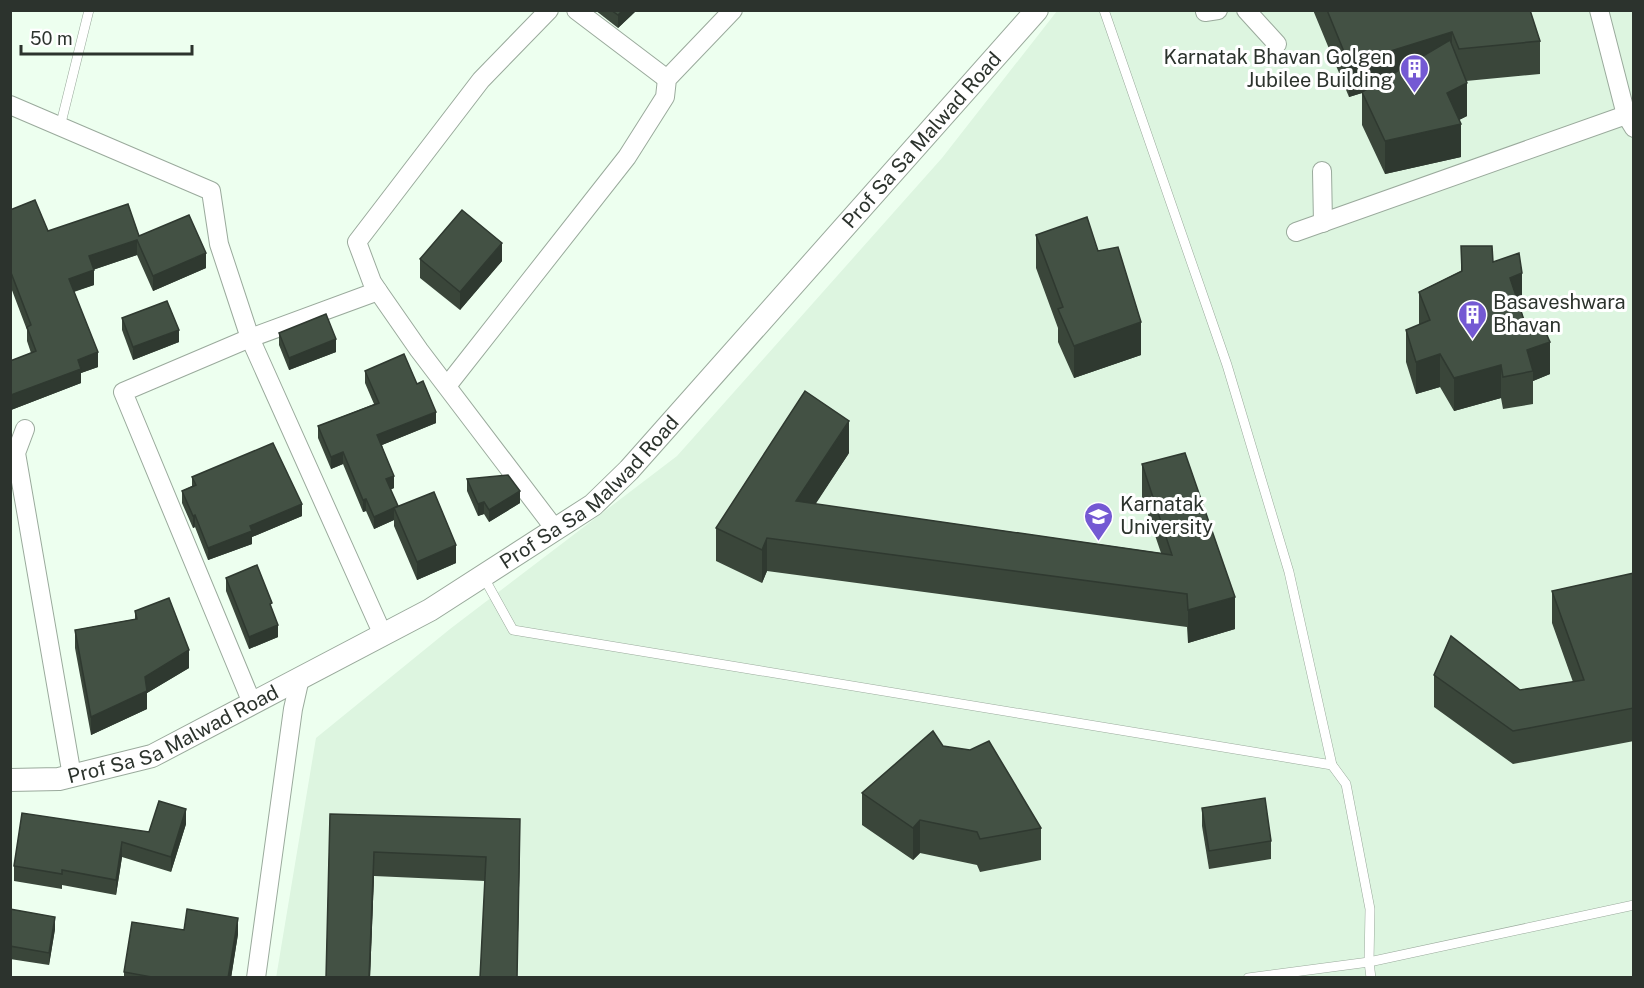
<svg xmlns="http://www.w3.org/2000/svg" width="1644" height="988" font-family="'Public Sans',sans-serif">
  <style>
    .built { fill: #ddf5e0 }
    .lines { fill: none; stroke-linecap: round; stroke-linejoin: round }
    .service-casing { stroke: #9aaa9c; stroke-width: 10 }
    .minor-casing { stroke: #9aaa9c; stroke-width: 20 }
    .tertiary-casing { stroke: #9aaa9c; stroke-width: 24 }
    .service { stroke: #fff; stroke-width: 9 }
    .minor { stroke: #fff; stroke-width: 18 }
    .tertiary { stroke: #fff; stroke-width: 22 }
    .wall { fill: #3a463a }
    .shaded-wall { fill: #2f3930 }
    .building { fill: #435144; stroke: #2f3930; stroke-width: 1.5 }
    .labels { text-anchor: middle; stroke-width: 6; stroke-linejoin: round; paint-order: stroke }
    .poi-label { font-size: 20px; fill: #2c332d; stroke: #fff; text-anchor: start }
    .street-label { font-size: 20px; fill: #2c332d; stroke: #fff }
  </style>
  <rect width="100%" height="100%" fill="#edffef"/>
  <path class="built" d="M1057 11H1633V977L276 978 316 738 450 629 677 456 942 158Z"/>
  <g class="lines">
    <defs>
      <g id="service">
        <path d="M1104 10 1227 365 1289 572 1332 765 1346 784 1370 909 1369 962 1371 978"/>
        <path d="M60 127 89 10"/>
        <path d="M483 576 513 630 1332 765"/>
        <path d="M1248 978 1369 962 1634 905"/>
      </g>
      <g id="minor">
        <path d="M549 10 481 80 357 242 372 282 378 291 419 350 555 529"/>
        <path d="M576 10 667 79"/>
        <path d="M1246 10 1277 44"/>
        <path d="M1599 10 1626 115 1634 128"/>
        <path d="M1205 12 1218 10"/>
        <path d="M10 105 211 191 219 244 250 338 383 635"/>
        <path d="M1322 171 1323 223"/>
        <path d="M1296 232 1626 115"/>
        <path d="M447 386 627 157 665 97 667 79 733 10"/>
        <path d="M25 429 16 453 72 776"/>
        <path d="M252 703 123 392 250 338 378 291"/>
        <path d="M256 978 293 709 300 678"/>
      </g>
      <g id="tertiary">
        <path id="s1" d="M10 780 59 779 152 756 430 610 593 505 629 470 1037 10"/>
      </g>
    </defs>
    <use href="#service" class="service-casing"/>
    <use href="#minor" class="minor-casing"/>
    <use href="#tertiary" class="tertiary-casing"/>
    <use href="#service" class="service"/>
    <use href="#minor" class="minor"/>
    <use href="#tertiary" class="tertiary"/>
  </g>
  <g class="wall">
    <path d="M595 10H637L618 28Z"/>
    <path d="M1313 10H1530L1540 41V74L1466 81 1467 116 1459 120 1461 157 1385 174 1362 125V93L1349 97Z"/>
    <path d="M10 210 48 231 139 236 206 268 153 291 137 255 93 270 94 285 74 292 98 367 81 373V383L11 410 10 361 31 353 27 341V330L10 285Z"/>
    <path d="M1036 235 1098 251 1141 355 1074 378 1058 342V328L1036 268Z"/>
    <path d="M1461 246 1493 262 1522 306 1520 307 1527 329 1550 374 1533 381V404L1503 409 1501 398 1454 411 1440 387 1416 394 1406 362V330L1419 325V292L1461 271Z"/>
    <path d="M420 259 502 261 460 310 420 278Z"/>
    <path d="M122 318 179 342 133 360 122 330Z"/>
    <path d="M279 333 336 352 289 370 279 345Z"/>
    <path d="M365 371 436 423 382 445 394 488 390 490 398 506 456 563 417 580 394 526V520L374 529 366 511 363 512 343 464 331 469 318 438V426L374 404 365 383Z"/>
    <path d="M849 453 815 504 1161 553 1142 497V464L1235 629 1188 643 1187 627 767 571 762 583 716 561V528Z"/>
    <path d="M192 477 302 516 252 537V544L208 560 195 527 193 528 182 503V491L192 486Z"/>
    <path d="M467 479 520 503 489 522 484 514 478 516 467 491Z"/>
    <path d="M1634 573V741L1513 764 1434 707V675L1520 690 1573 682 1552 623V591Z"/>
    <path d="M226 578 272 610 278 637 249 649 226 591Z"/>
    <path d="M135 611 189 668 147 693V709L91 735 75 648V630L135 619Z"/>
    <path d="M943 746 1041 828V860L980 872 977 865 920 853 913 860 862 825V793Z"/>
    <path d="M1202 808 1271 841V859L1209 869 1202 826Z"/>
    <path d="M330 814 520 843 517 978H480L485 881 374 876 370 978H326Z"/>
    <path d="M186 824 171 872 122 857 116 895 62 885V889L14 881V866L149 832Z"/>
    <path d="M10 909 55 929 49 965 10 959Z"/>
    <path d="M184 930 238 934 231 978H124V972Z"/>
  </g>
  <g class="shaded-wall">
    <path d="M623 10H637L618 28V15Z"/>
    <path d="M1452 32V65L1349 97V64Z"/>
    <path d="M1467 83V116L1447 126V93Z"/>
    <path d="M1461 124V157L1385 174V141Z"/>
    <path d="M137 240V255L89 271V256Z"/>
    <path d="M502 243V261L460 310V292Z"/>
    <path d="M206 253V268L153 291V276Z"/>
    <path d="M94 270V285L69 293V279Z"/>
    <path d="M1522 273V306L1510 310V278Z"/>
    <path d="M1141 322V355L1074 378V346Z"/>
    <path d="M179 330V342L133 360V347Z"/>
    <path d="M336 339V352L289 370V358Z"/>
    <path d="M1550 342V374L1533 381V371L1527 350Z"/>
    <path d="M98 352V367L81 373V383L11 410V395L78 360Z"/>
    <path d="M1440 354V387L1416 394V362Z"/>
    <path d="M1501 365V398L1454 411V378Z"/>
    <path d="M436 412V423L377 447V435Z"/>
    <path d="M849 421V453L796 534V501Z"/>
    <path d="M343 452V464L331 469V457Z"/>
    <path d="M394 476V488L386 491V479Z"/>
    <path d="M520 491V503L489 522V510Z"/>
    <path d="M366 499V511L363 512V500Z"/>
    <path d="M484 502V514L478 516V504Z"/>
    <path d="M302 504V516L252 537V544L208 560V548L250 526Z"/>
    <path d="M394 508V520L374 529V517Z"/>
    <path d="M195 515V527L193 528V516Z"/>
    <path d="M767 538V571L762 583V550Z"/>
    <path d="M456 545V563L417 580V562Z"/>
    <path d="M1235 597V629L1188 643V610Z"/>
    <path d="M278 625V637L249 649V637Z"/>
    <path d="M189 650V668L147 693V709L91 735V717L145 677Z"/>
    <path d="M186 809V824L171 872V857Z"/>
    <path d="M520 819V843L517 978Z"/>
    <path d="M920 820V853L913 860V828Z"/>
    <path d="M122 842V857L116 895V880Z"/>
    <path d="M374 852V876L370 978H369Z"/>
    <path d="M55 917V929L49 965V953Z"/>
    <path d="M238 918V934L231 978H228Z"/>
  </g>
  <g class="building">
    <path d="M611 10H623L618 15Z"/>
    <path d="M1327 10H1530L1540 41 1459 49 1452 32 1349 64Z"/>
    <path d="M1450 40 1467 83 1447 93 1461 124 1385 141 1362 92Z"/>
    <path d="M35 200 48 231 128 204 139 236 189 215 206 253 153 276 137 240 89 256 94 270 69 279 98 352 78 360 81 369 11 395 10 361 36 351 27 327 31 325 10 270V210Z"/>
    <path d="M462 210 502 243 460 292 420 259Z"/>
    <path d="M1087 217 1098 251 1118 247 1141 322 1074 346 1058 309 1063 307 1036 235Z"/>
    <path d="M1461 246H1492L1493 262 1519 253 1522 273 1510 278 1527 329 1543 326 1550 342 1527 350 1533 371 1503 377 1501 365 1454 378 1440 354 1416 362 1406 330 1430 320 1419 292 1462 271Z"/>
    <path d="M167 301 179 330 133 347 122 318Z"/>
    <path d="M326 314 336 339 289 358 279 333Z"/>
    <path d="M404 354 417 384 423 381 436 412 377 435 394 476 386 479 398 506 374 517 366 499 363 500 343 452 331 457 318 426 379 403 365 371Z"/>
    <path d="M805 391 849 421 796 501 1172 555 1142 464 1185 453 1235 597 1188 610 1187 594 767 538 762 550 716 528Z"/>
    <path d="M273 443 302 504 250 526 252 531 208 548 195 515 193 516 182 491 196 485 192 477Z"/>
    <path d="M508 475 520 491 489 510 484 502 478 504 467 479Z"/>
    <path d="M434 492 456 545 417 562 394 508Z"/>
    <path d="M257 565 272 603 270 604 278 625 249 637 226 578Z"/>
    <path d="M1634 573V708L1513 731 1434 675 1451 636 1520 690 1584 680 1552 591Z"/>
    <path d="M169 598 189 650 145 677 147 691 91 717 75 630 137 619 135 611Z"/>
    <path d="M933 731 943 746 970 750 989 741 1041 828 980 839 977 832 920 820 913 828 862 793Z"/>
    <path d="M1265 798 1271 841 1209 851 1202 808Z"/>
    <path d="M159 801 186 809 171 857 122 842 116 880 62 870V874L14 866 22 813 149 832Z"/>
    <path d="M330 814 520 819 517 978H480L486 857 374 852 369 978H326Z"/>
    <path d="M10 909 55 917 49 953 10 946Z"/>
    <path d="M187 909 238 918 228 978H157L124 972 132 922 184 930Z"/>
  </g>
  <defs>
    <symbol id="building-pin" viewBox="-11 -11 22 30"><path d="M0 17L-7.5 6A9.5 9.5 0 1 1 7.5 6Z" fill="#7459d3" stroke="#fff"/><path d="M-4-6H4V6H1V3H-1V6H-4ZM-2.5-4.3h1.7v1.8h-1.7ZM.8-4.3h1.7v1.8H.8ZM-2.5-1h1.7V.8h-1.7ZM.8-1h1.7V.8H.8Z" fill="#fff"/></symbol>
    <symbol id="university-pin" viewBox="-11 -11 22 30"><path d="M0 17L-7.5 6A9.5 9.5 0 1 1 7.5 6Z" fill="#7459d3" stroke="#fff"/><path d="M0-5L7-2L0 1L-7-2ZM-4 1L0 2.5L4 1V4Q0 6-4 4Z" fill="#fff"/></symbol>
  </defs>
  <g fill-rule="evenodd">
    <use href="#building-pin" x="1398" y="52" width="33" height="45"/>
    <use href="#building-pin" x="1456" y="298" width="33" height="45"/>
    <use href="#university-pin" x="1082" y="500" width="33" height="45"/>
  </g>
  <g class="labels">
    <g class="poi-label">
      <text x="1393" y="64" text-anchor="end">Karnatak Bhavan Golgen<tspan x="1393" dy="23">Jubilee Building</tspan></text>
      <text x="1493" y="309">Basaveshwara<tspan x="1493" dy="23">Bhavan</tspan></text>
      <text x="1120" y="511">Karnatak<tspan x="1120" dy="23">University</tspan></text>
    </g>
    <g class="street-label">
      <text dy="7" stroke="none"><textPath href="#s1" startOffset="1144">Prof Sa Sa Malwad Road</textPath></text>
      <text dy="7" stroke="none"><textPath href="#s1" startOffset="658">Prof Sa Sa Malwad Road</textPath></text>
      <text dy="7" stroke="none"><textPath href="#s1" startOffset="172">Prof Sa Sa Malwad Road</textPath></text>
    </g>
  </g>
  <rect width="1644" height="988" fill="none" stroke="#2c332d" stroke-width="24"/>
  <path d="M21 45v9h171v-9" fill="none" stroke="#2c332d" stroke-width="3"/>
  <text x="30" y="45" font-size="18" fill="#2c332d" stroke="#ffffff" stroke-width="4.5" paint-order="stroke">50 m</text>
</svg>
